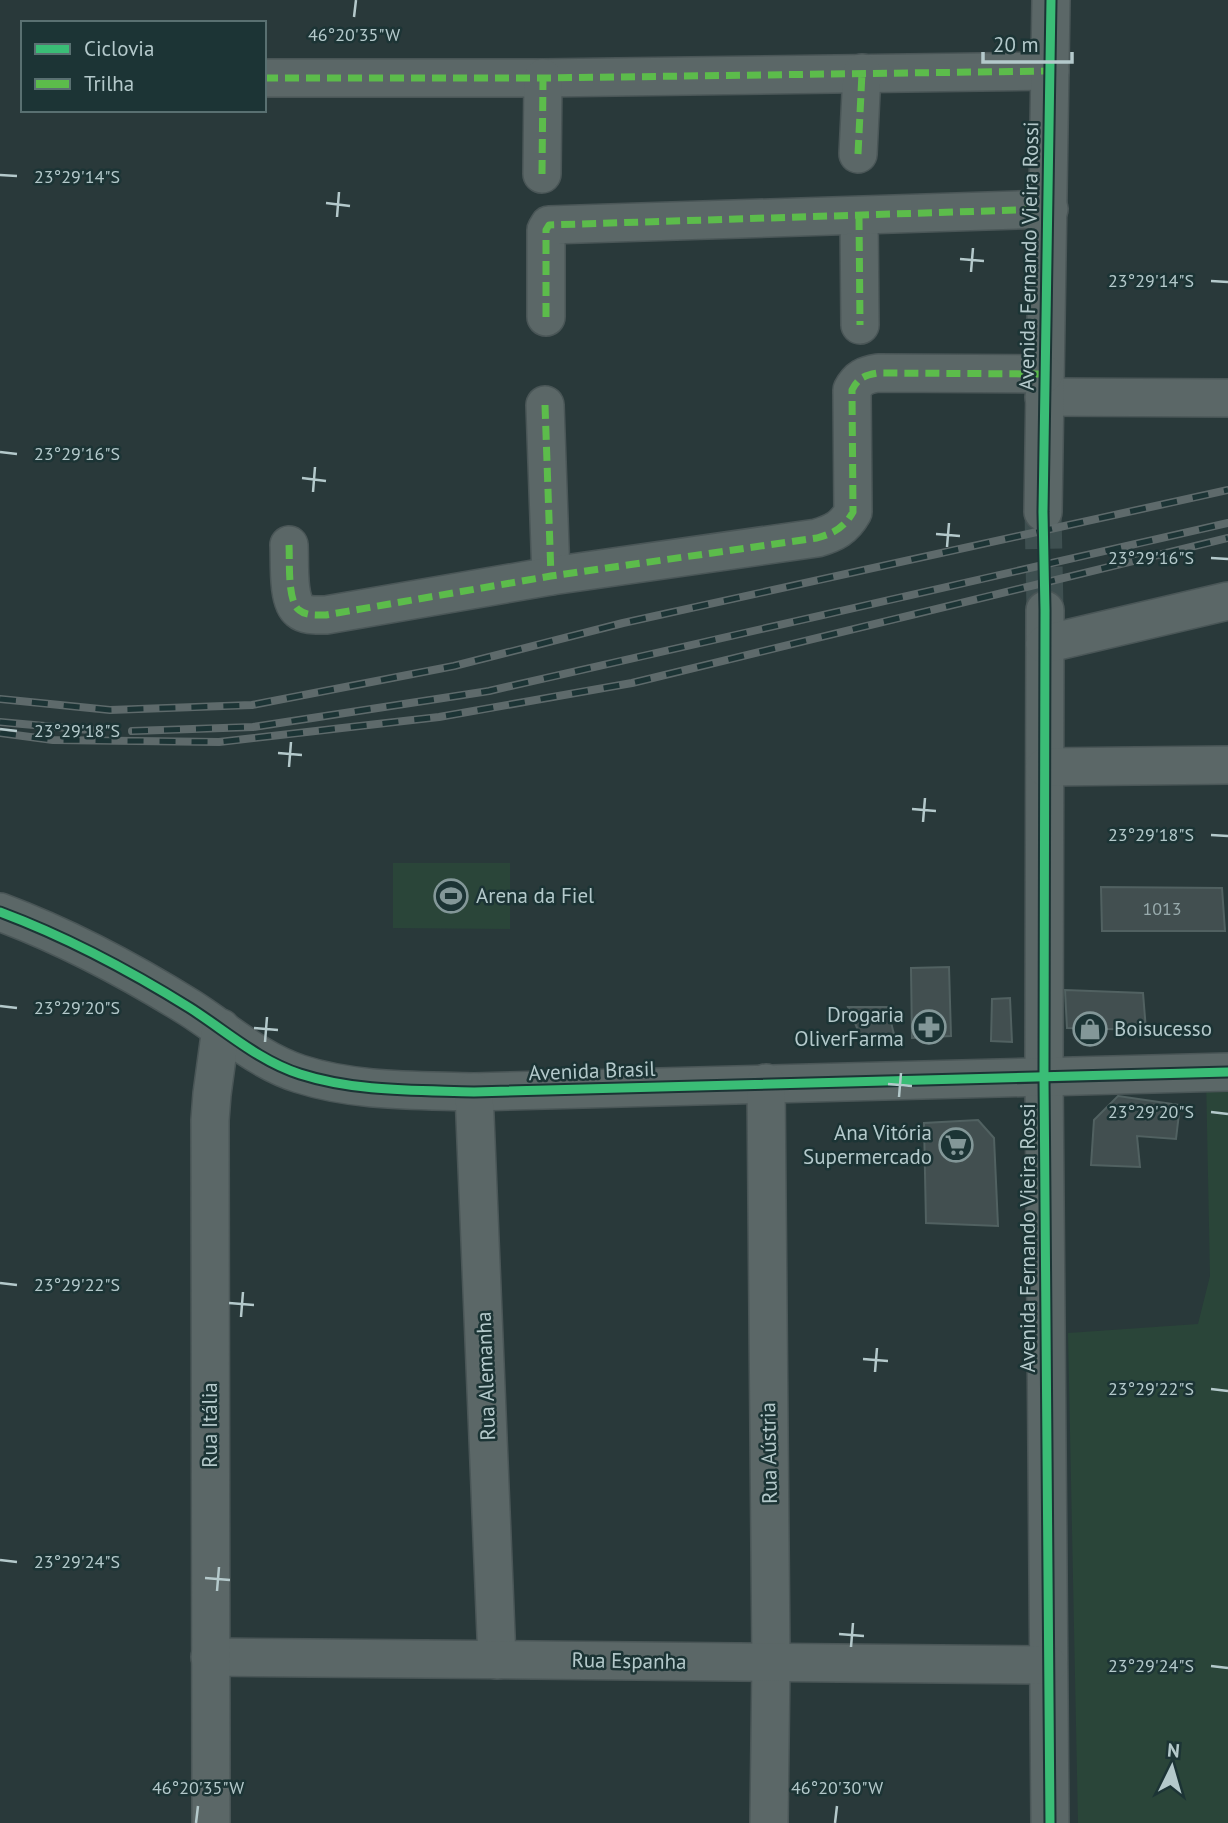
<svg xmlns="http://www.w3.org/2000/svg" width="1228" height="1823" font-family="'PT Sans',sans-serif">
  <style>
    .green { fill: #2a4539 }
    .building { fill: #424f50; stroke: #516161; stroke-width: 2 }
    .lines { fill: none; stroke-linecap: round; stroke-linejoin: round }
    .minor-tunnel { stroke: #3e4f50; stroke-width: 37; stroke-dasharray: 37 18; stroke-linecap: butt }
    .minor-casing { stroke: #4a5657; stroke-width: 40 }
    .minor { stroke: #5b6767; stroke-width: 37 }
    .rail-casing { stroke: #5e6a6b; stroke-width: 8 }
    .rail { stroke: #1c3435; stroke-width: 5; stroke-dasharray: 16; stroke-linecap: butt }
    .quiet { stroke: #5cbc4b; stroke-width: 7; stroke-dasharray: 14 7; stroke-linecap: butt }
    .cycleway-casing { stroke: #1c3435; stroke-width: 13 }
    .cycleway { stroke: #3abd76; stroke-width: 9 }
    .ticks { fill: none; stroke: #b4c9cb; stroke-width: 2.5 }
    .labels { text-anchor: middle; stroke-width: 5; stroke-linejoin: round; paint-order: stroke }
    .number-label { font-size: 18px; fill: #98aaac }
    .street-label { font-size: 21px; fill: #b4c9cb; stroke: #1c3435 }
    .poi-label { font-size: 21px; fill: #b4c9cb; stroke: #1c3435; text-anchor: start }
    .ticks-label { font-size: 18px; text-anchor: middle; fill: #b4c9cb; stroke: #1c3435; stroke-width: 5; stroke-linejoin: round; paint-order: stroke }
  </style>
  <rect width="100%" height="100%" fill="#29393a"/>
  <g class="green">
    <path d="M393 863H510V929L393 928Z"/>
    <path d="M1206 1076H1228V1823H1078L1068 1333 1198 1324 1210 1276Z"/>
  </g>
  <g class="building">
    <path d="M1101 887 1222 888 1225 931H1102Z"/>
    <path d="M949 967 951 1036 912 1038 911 968Z"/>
    <path d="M1065 990 1143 993 1146 1030 1067 1028Z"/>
    <path d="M1010 998 1012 1042 991 1041 992 999Z"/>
    <path d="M848 1007H887L897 1046 864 1044Z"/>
    <path d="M1118 1096 1180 1105 1176 1139 1137 1136 1140 1167 1091 1165 1094 1120Z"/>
    <path d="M978 1120 994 1138 998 1226 926 1223 924 1123Z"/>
  </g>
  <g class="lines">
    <path class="minor-tunnel" d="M1043 512 1045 610"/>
    <defs>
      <g id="minor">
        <path d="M264 78H543L1050 71"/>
        <path d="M858 154 862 73"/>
        <path d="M542 174 543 78"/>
        <path d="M859 216 860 325"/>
        <path d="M546 317V230L549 225 1049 209"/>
        <path d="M1044 397 1228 398"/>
        <path d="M545 405 551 576"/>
        <path d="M1043 512 1051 0"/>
        <path d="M289 545C290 560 287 601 299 610 306 616 316 615 326 615L551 576 817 538C834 533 844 528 853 512L852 390C858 378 865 375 878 373L1044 374"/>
        <path d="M1045 610 1044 1077 1050 1823"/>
        <path d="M1045 644 1228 601"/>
        <path d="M1045 767 1228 765"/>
        <path d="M0 912C67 937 129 970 190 1008 226 1031 259 1061 300 1074 356 1092 416 1090 474 1092L1228 1072"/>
        <path d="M766 1083 771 1662 769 1823"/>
        <path d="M474 1092 497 1660"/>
        <path d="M210 1657 1048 1665"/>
        <path d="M211 1823 210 1120 212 1094 221 1028"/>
      </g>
    </defs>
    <use href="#minor" class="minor-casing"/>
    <use href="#minor" class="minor"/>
    <defs>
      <g id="rail">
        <path d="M0 699 110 710 252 705 454 666 623 623 1228 490"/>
        <path d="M0 722 101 731"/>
        <path d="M132 731 253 727 489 691 1228 523"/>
        <path d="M0 733 53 740 219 742 439 717 632 683 1228 538"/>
      </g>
    </defs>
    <use href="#rail" class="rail-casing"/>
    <use href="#rail" class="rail"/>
    <g class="quiet">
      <path d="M264 78H543L1050 71"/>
      <path d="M858 154 862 73"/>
      <path d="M542 174 543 78"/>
      <path d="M859 216 860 325"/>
      <path d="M546 317V230L549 225 1049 209"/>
      <path d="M545 405 551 576"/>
      <path d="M289 545C290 560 287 601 299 610 306 616 316 615 326 615L551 576 817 538C834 533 844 528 853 512L852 390C858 378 865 375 878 373L1044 374"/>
    </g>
    <defs>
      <g id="cycleway">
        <path d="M0 912C67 937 129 970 190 1008 226 1031 259 1061 300 1074 356 1092 416 1090 474 1092L1228 1072"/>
        <path d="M1050 1823 1044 1077 1045 610 1043 512 1051 0"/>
      </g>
    </defs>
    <use href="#cycleway" class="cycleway-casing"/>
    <use href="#cycleway" class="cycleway"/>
  </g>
  <path class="ticks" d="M354 17 356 0M0 175 17 176M326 203 350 206M337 217 339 192M960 259 984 261M971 272 973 248M1211 281 1228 282M0 452 17 454M302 478 326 481M313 492 315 467M936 534 960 536M947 547 949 523M1211 558 1228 559M0 729 17 731M278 753 302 755M289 767 291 742M912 809 936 811M923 822 925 798M1211 835 1228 836M0 1006 17 1008M254 1028 278 1030M265 1042 267 1017M888 1084 912 1086M899 1097 901 1073M1211 1112 1228 1114M0 1283 17 1285M229 1303 254 1305M241 1317 243 1292M863 1359 888 1361M875 1372 877 1348M1211 1389 1228 1391M0 1560 17 1562M205 1578 230 1580M217 1591 219 1567M839 1634 864 1636M851 1647 853 1623M1211 1666 1228 1668M196 1823 198 1806M835 1823 837 1806"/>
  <defs>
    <symbol id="stadium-ring" viewBox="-11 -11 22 22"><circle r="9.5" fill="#1c3435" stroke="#839798" stroke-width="1.5"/><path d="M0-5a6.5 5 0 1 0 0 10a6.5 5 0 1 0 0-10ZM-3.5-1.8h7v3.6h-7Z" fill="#839798"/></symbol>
    <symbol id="pharmacy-ring" viewBox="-11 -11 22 22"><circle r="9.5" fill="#1c3435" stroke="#839798" stroke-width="1.5"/><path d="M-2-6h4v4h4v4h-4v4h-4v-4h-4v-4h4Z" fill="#839798"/></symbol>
    <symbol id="shop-ring" viewBox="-11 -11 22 22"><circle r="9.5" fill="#1c3435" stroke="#839798" stroke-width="1.5"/><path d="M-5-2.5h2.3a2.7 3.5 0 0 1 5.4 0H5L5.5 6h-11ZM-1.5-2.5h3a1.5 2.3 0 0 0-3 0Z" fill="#839798"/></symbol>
    <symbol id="supermarket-ring" viewBox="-11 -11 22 22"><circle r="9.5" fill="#1c3435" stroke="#839798" stroke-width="1.5"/><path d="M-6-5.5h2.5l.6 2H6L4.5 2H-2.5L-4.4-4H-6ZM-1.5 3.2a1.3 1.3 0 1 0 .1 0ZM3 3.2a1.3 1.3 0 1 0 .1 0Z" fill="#839798"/></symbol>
  </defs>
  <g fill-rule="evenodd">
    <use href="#stadium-ring" x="432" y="877" width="38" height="38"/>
    <use href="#pharmacy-ring" x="910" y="1008" width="38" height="38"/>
    <use href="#shop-ring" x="1071" y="1010" width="38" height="38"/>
    <use href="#supermarket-ring" x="937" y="1126" width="38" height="38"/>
  </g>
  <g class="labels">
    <g class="number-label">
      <text x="1162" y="915">1013</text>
    </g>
    <g class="street-label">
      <text transform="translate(1029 256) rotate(-89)" y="7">Avenida Fernando Vieira Rossi</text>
      <text transform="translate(592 1071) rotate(-2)" y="7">Avenida Brasil</text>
      <text transform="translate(1028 1238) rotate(-90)" y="7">Avenida Fernando Vieira Rossi</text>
      <text transform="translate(486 1376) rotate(-92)" y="7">Rua Alemanha</text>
      <text transform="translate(210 1425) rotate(-90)" y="7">Rua Itália</text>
      <text transform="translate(769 1453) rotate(-91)" y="7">Rua Aústria</text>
      <text transform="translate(629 1661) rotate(1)" y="7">Rua Espanha</text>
    </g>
    <g class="poi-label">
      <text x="476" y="903">Arena da Fiel</text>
      <text x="904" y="1022" text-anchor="end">Drogaria<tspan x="904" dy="24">OliverFarma</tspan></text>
      <text x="1114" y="1036">Boisucesso</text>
      <text x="932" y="1140" text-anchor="end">Ana Vitória<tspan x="932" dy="24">Supermercado</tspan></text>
    </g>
  </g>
  <g class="ticks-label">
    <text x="354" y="41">46°20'35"W</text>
    <text x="77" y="183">23°29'14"S</text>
    <text x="1151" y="287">23°29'14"S</text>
    <text x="77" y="460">23°29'16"S</text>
    <text x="1151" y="564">23°29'16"S</text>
    <text x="77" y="737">23°29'18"S</text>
    <text x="1151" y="841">23°29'18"S</text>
    <text x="77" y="1014">23°29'20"S</text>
    <text x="1151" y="1118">23°29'20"S</text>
    <text x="77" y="1291">23°29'22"S</text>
    <text x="1151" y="1395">23°29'22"S</text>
    <text x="77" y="1568">23°29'24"S</text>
    <text x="1151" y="1672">23°29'24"S</text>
    <text x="198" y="1794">46°20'35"W</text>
    <text x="837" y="1794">46°20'30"W</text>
  </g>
  <rect x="21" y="21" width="245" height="91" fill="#1c3435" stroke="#597071" stroke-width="2"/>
  <rect x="35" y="44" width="35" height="10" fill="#3abd76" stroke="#597071" stroke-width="2"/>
  <text x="84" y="56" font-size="21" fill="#b4c9cb">Ciclovia</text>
  <rect x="35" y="79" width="35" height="10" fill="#5cbc4b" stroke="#597071" stroke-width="2"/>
  <text x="84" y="91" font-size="21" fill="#b4c9cb">Trilha</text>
  <g transform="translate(1172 1767) rotate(5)" stroke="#1c3435" stroke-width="5" paint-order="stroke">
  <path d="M0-5L12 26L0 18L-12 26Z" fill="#b4c9cb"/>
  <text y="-10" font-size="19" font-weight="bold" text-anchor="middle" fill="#b4c9cb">N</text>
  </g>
  <path d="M983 52v10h89v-10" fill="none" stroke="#b4c9cb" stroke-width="3.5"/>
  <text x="993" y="52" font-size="21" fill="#b4c9cb" stroke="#1c3435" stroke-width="5" paint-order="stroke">20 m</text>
</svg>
